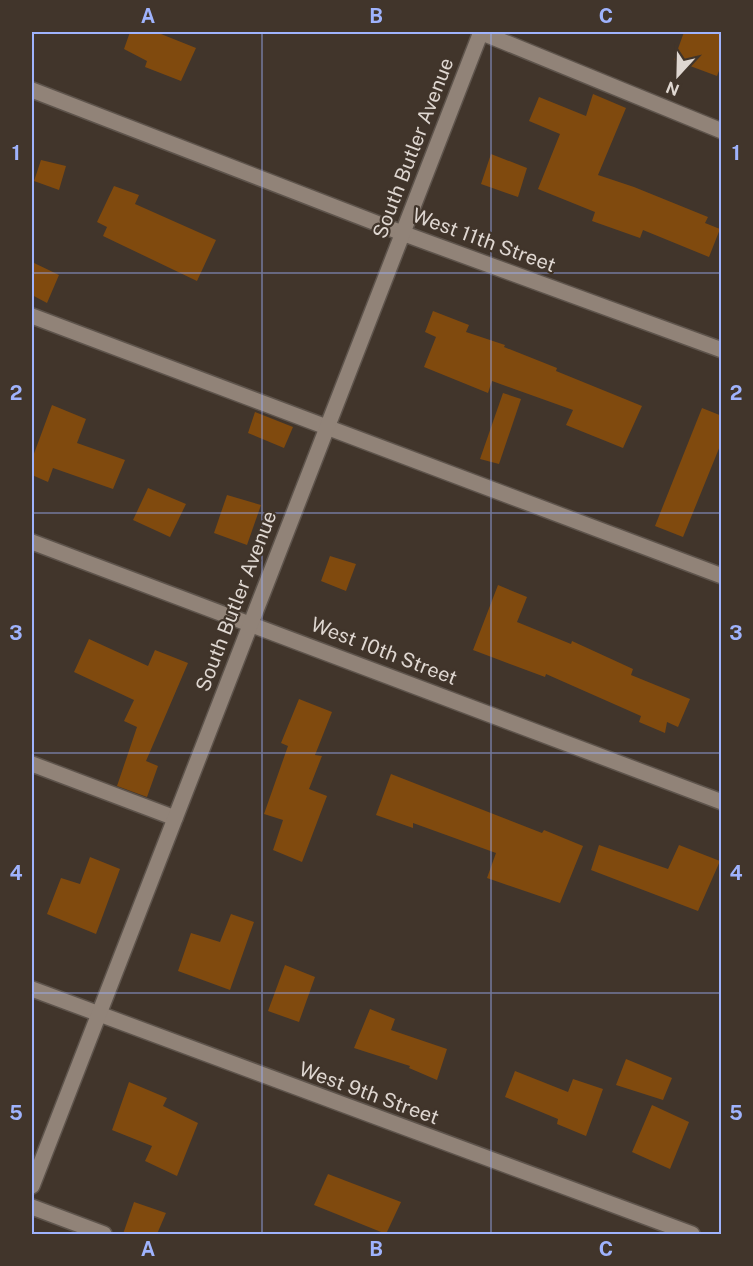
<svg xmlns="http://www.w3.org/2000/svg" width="753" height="1266" font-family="'Public Sans',sans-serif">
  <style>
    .building { fill: #804a0e }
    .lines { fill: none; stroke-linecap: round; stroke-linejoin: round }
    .minor-casing { stroke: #5e544c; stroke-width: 18 }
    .minor { stroke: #918378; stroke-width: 15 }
    .grid { fill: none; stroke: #9fb3fd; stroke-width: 1.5; stroke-opacity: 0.55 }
    .labels { text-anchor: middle; stroke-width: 4.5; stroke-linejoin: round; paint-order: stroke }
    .street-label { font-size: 20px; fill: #dfd7d1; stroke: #41352b }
    .neatline { fill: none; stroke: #9fb3fd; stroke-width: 2 }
    .grid-label { font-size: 20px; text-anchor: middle; font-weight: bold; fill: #9fb3fd }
  </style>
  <rect width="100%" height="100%" fill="#41352b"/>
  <g class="building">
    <path d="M130 32H156L196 48 181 81 145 67 147 61 124 49Z"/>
    <path d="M684 32H722V63L717 76 674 60Z"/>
    <path d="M593 94 626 108 598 175 634 187 708 217 705 223 720 229 709 257 643 230 640 238 592 221 595 212 538 189 560 134 529 121 539 97 586 116Z"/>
    <path d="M491 154 527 168 518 197 481 184Z"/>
    <path d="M41 160 66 166 59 190 34 181Z"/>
    <path d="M114 186 139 195 135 204 216 240 197 281 103 236 107 227 97 222Z"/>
    <path d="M32 262 59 275 47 303 32 295Z"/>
    <path d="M433 311 469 325 466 332 505 345 504 347 557 368 556 371 642 406 623 448 566 425 573 410 492 381 488 393 424 367 436 337 425 332Z"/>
    <path d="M503 393 521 399 499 464 480 459Z"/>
    <path d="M52 405 86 419 77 443 125 460 113 489 53 468 48 482 32 475V459Z"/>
    <path d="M702 408 722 416V441L683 537 655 526Z"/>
    <path d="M255 412 293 427 284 448 248 433Z"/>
    <path d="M148 488 186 504 170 537 133 520Z"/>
    <path d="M227 495 261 505 247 545 214 533Z"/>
    <path d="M330 556 356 564 346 591 321 581Z"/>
    <path d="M498 585 527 597 517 622 571 644 572 641 633 669 631 675 690 699 678 727 667 722 665 733 639 722 641 716 546 674 545 677 473 650Z"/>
    <path d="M89 639 148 666 155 650 188 663 146 761 158 766 147 797 117 786 137 727 124 721 134 700 74 672Z"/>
    <path d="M299 699 332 712 315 755 322 756 309 789 327 796 302 862 273 850 283 820 264 814 288 746 281 743Z"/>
    <path d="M391 774 542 833 544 830 583 846 560 903 487 878 496 853 413 823V828L376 815Z"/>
    <path d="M599 845 668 869 679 845 720 861 698 911 591 870Z"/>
    <path d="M90 857 120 869 96 934 47 914 61 878 80 884Z"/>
    <path d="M231 914 254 922 230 990 178 971 191 933 220 942Z"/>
    <path d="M285 965 315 977 299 1022 268 1011Z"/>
    <path d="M370 1009 395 1019 391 1030 447 1049 437 1080 409 1068 410 1066 354 1048Z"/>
    <path d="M626 1059 672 1078 663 1100 616 1085Z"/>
    <path d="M515 1071 568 1092 573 1079 603 1089 586 1136 557 1124 558 1119 505 1097Z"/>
    <path d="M129 1082 167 1098 163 1106 198 1123 177 1176 145 1161 152 1146 112 1130Z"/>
    <path d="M652 1105 689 1122 670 1169 632 1152Z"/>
    <path d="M328 1174 401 1202 386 1234 314 1205Z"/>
    <path d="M134 1202 166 1213 157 1234H123Z"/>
  </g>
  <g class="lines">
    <defs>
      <g id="minor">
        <path d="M480 32 722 131"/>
        <path d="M32 90 402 233 722 350"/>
        <path d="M32 316 722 576"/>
        <path d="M32 542 722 802"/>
        <path d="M32 764 175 818"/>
        <path d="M32 989 692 1234"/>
        <path d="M32 1186 481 32"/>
        <path d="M32 1207 104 1234"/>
      </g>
    </defs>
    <use href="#minor" class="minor-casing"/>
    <use href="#minor" class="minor"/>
  </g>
  <path class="grid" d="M262 32V1234M491 32V1234M32 273H722M32 513H722M32 753H722M32 993H722"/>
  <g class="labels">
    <g class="street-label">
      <text transform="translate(413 148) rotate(-69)" y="7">South Butler Avenue</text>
      <text transform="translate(484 240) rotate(20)" y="7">West 11th Street</text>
      <text transform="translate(236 601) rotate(-69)" y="7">South Butler Avenue</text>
      <text transform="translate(384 651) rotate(21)" y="7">West 10th Street</text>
      <text transform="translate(369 1093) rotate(20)" y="7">West 9th Street</text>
    </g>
  </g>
  <rect width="753" height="1266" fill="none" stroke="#41352b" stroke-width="66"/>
  <g transform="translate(678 75) rotate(202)" stroke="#41352b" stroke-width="4.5" paint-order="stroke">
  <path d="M0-4.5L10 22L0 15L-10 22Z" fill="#dfd7d1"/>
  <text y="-9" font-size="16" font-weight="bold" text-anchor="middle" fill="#dfd7d1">N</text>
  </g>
  <rect x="33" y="33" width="687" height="1200" class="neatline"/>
  <g class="grid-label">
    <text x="148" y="23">A</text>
    <text x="376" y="23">B</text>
    <text x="606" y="23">C</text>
    <text x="16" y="160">1</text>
    <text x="736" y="160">1</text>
    <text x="16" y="400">2</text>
    <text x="736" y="400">2</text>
    <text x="16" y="640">3</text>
    <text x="736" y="640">3</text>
    <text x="16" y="880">4</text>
    <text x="736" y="880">4</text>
    <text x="16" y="1120">5</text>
    <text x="736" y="1120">5</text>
    <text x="148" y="1256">A</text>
    <text x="376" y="1256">B</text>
    <text x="606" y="1256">C</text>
  </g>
</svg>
